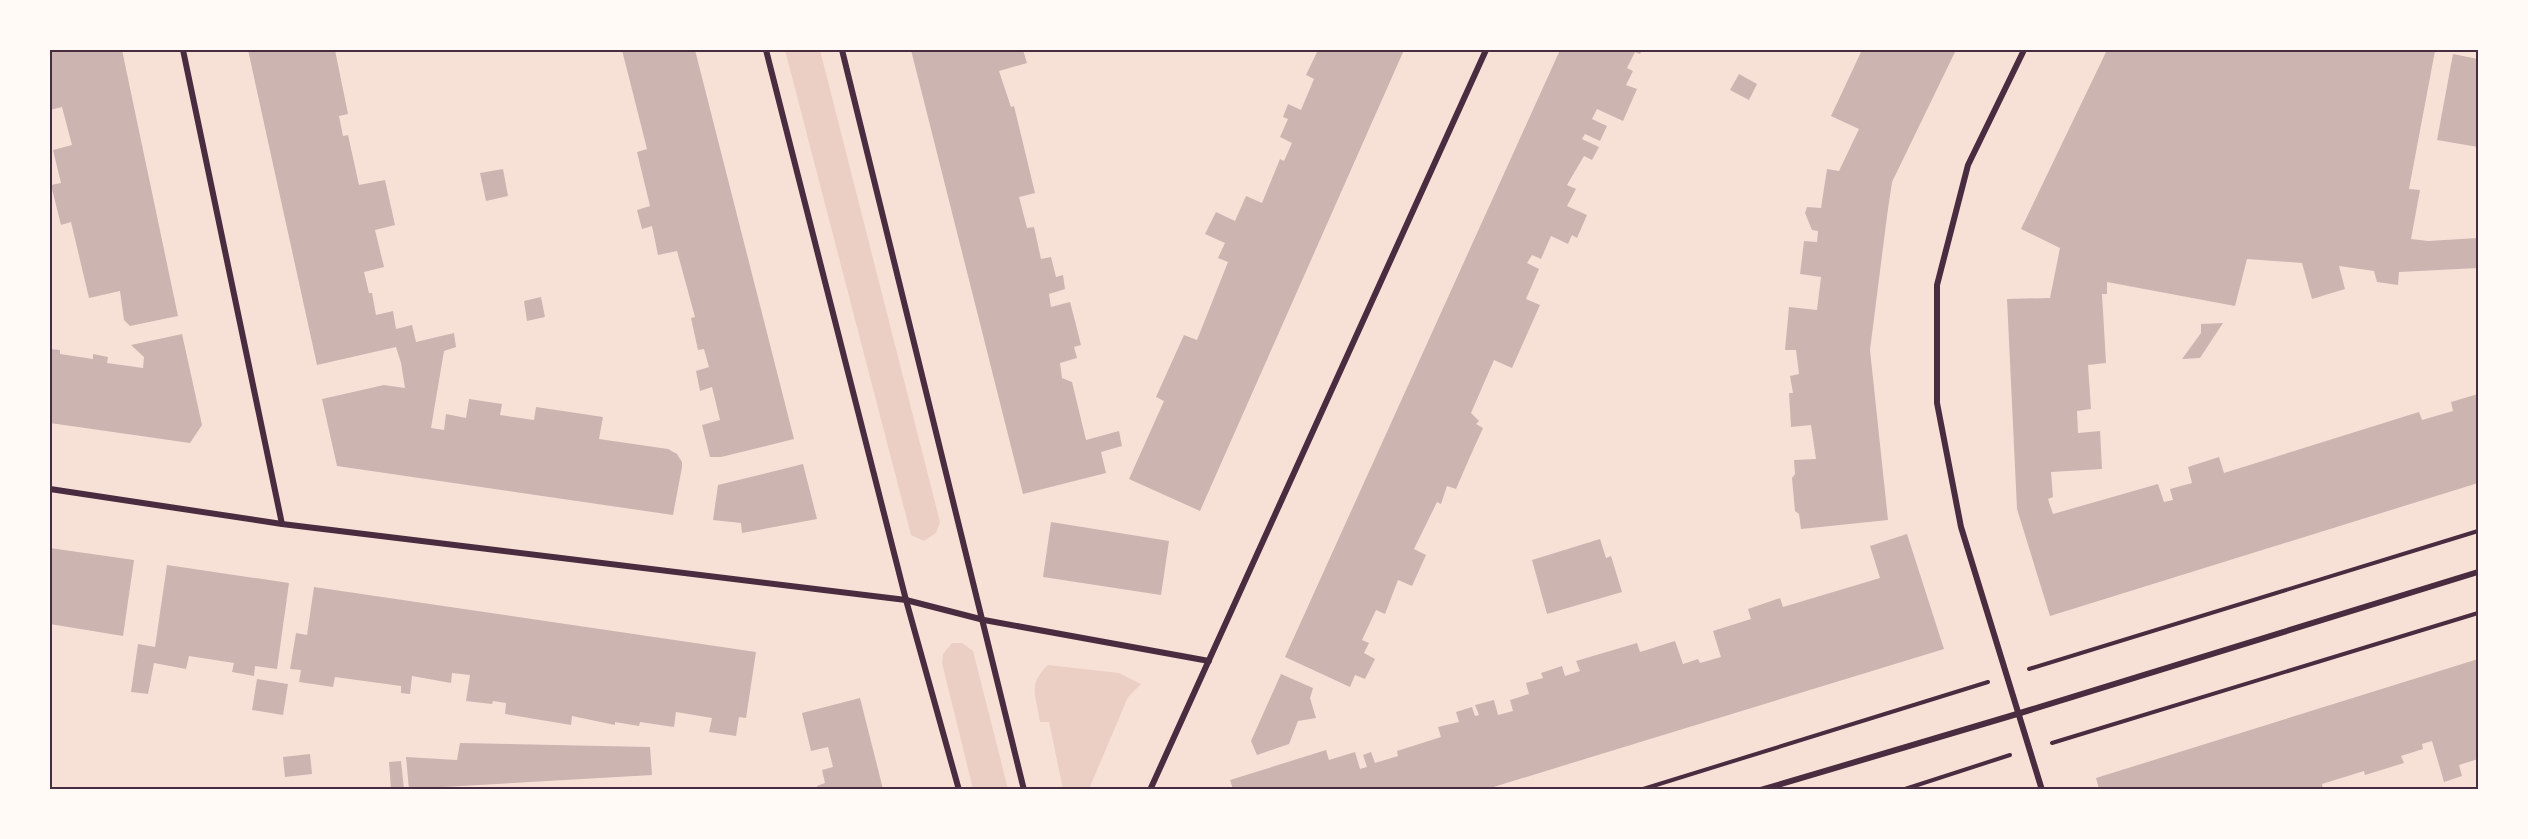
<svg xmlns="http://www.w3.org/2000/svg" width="2528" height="839" font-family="'DM Sans',sans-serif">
<rect width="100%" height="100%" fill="#f7e1d7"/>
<g fill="#ebcfc5">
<polygon points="785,50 820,50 940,522 936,533 924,541 911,535"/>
<polygon points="952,643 962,643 973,651 1008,789 973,789 942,663 943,654"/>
<path d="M1048,665L1119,673L1141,684L1128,697L1089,789H1063L1049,722H1040C1036,695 1027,685 1048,665Z"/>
</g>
<g fill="#ccb4b1">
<polygon points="50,50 122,50 178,316 130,326 124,320 120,291 89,298 71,222 61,225 51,185 61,183 53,150 72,145 62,107 50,110"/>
<polygon points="248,50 335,50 348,114 339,116 343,136 348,135 359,185 385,180 395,225 375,230 384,267 364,272 369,293 372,293 376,315 393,311 396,329 412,325 416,342 454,333 456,347 444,351 431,428 444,430 446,414 466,418 469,399 502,404 500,415 534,420 536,407 603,417 599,439 668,449 677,454 682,462 682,467 673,515 337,466 322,399 384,385 405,388 401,363 396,347 317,365"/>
<polygon points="622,50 695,50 794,439 721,457 710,457 702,425 720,420 712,387 700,391 696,371 709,367 704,349 698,350 691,318 695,317 677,251 658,255 652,226 642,229 637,210 650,206 637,152 647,149"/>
<polygon points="911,50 1023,50 1027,63 999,71 1011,107 1014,106 1035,193 1019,197 1027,228 1034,227 1041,259 1051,257 1056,277 1063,275 1065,289 1049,294 1051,307 1070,302 1075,321 1081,345 1074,347 1077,358 1060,363 1062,378 1072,382 1086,440 1119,431 1122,446 1101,452 1106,473 1023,494"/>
<polygon points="1318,50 1404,50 1200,511 1129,479 1164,401 1156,397 1184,335 1197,340 1228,262 1218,258 1225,243 1205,234 1216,212 1235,221 1246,196 1262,203 1280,159 1284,161 1292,143 1280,137 1288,119 1283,117 1288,104 1301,110 1314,79 1306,75"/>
<polygon points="1560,50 1642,50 1640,54 1635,52 1627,68 1633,71 1626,85 1637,89 1623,121 1597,109 1592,119 1607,126 1600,141 1585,134 1582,139 1599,147 1592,160 1584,156 1567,185 1576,189 1567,206 1587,215 1577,238 1572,235 1568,244 1551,236 1541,259 1532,255 1527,263 1539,269 1526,299 1540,305 1512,368 1494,360 1471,413 1479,421 1476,424 1483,428 1469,459 1456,489 1447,486 1441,504 1437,502 1414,549 1426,555 1412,586 1398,580 1385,614 1376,610 1362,640 1369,643 1364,653 1375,659 1365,679 1355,675 1350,687 1285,657"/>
<polygon points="1860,50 1956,50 1892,182 1887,216 1870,350 1888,520 1801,529 1799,514 1795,511 1792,478 1795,474 1794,460 1816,459 1811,425 1791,427 1789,393 1793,393 1790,376 1799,374 1796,350 1785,350 1789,307 1817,310 1821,277 1800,274 1804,241 1817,242 1818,231 1812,230 1805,213 1807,207 1821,208 1827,169 1839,171 1859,129 1831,116 1861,52"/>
<polygon points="2107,50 2435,51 2409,189 2420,190 2411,239 2428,241 2478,238 2478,268 2399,272 2398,285 2377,282 2374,271 2339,266 2345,289 2312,299 2302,263 2247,259 2235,306 2107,282 2107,294 2102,294 2106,363 2088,365 2091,409 2077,411 2078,433 2100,431 2102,469 2051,472 2053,497 2048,499 2053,514 2158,484 2164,502 2173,500 2170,489 2192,483 2188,467 2219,457 2224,473 2419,412 2422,420 2453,411 2451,402 2478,394 2478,483 2050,616 2017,509 2007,299 2050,298 2060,248 2021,229"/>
<polygon points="2453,54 2478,59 2478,147 2437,140"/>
<polygon points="1739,74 1757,84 1749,100 1730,90"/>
<polygon points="503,169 508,196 486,201 480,173"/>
<polygon points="541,297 545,317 527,321 524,301"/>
<polygon points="2223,323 2200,358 2182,359 2201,333 2201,324"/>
<polygon points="182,334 202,425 190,443 50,423 50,349 60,350 60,354 93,359 93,354 108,357 107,363 143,368 144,357 131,345"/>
<polygon points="803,464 817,519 742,533 741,523 713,520 718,485"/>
<polygon points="1051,522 1169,541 1161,595 1043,577"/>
<polygon points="1907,534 1944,649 1487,789 1233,789 1230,780 1326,750 1329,760 1355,752 1360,769 1367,767 1363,755 1371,752 1375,763 1398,756 1397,751 1441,737 1438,727 1459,722 1456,712 1472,707 1475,716 1479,715 1475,705 1494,700 1498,715 1513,711 1510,700 1529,694 1526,683 1543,678 1541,673 1562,666 1565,676 1580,671 1576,661 1637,643 1640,652 1675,641 1683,664 1698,659 1700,663 1721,657 1713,631 1751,619 1748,609 1780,598 1783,607 1880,578 1870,546"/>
<polygon points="1600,539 1606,558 1611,556 1622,592 1547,614 1532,560"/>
<polygon points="50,548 134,560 123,636 50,624"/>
<polygon points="167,565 289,583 277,669 255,666 254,676 232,672 234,663 189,656 186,669 154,663 148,694 131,692 138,644 155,647"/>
<polygon points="314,587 756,652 746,718 739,717 736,736 709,732 712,718 676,712 674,727 640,722 639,726 615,722 615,725 572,716 571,725 505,714 506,703 493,701 492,704 466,701 470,675 452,673 451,683 412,676 410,694 401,693 401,686 335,677 333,687 299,682 301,670 290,669 296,633 307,635"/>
<polygon points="2478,659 2478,759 2459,765 2462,776 2444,782 2432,741 2422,744 2423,749 2401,756 2404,763 2365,775 2364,771 2322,784 2323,789 2099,789 2096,778"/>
<polygon points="1281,674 1313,688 1310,698 1316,718 1298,721 1289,744 1257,755 1251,741"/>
<polygon points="257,679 288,684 283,715 252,710"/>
<polygon points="860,698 883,789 817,789 817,786 825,783 822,770 833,767 828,747 811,751 802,713"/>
<polygon points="460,743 650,747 652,775 409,789 406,757 457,760"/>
<polygon points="310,754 312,774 285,777 283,757"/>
<polygon points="401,761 404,789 391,789 389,762"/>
</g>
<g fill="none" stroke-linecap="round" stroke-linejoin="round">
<g stroke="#4a2c40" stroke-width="4">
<polyline points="2029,669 2478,531"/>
<polyline points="2052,743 2478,613"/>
<polyline points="1640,790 1988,682"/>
<polyline points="1902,790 2010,755"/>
</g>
<g stroke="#4a2c40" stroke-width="6">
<polyline points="183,50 282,524"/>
<polyline points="766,50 906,600 959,790"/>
<polyline points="842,50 1024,790"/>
<polyline points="2024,50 1968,165 1937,285 1937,403 1961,527 2042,790"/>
<polyline points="50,489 282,524 906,600 984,620 1209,661"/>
<polyline points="1150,790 1486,50"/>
<polyline points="1761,790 2017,714 2478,572"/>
</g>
</g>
<rect width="2528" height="839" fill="none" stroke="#fffaf5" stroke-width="102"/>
<rect x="51" y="51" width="2426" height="737" fill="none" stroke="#4a2c40" stroke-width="2"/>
</svg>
